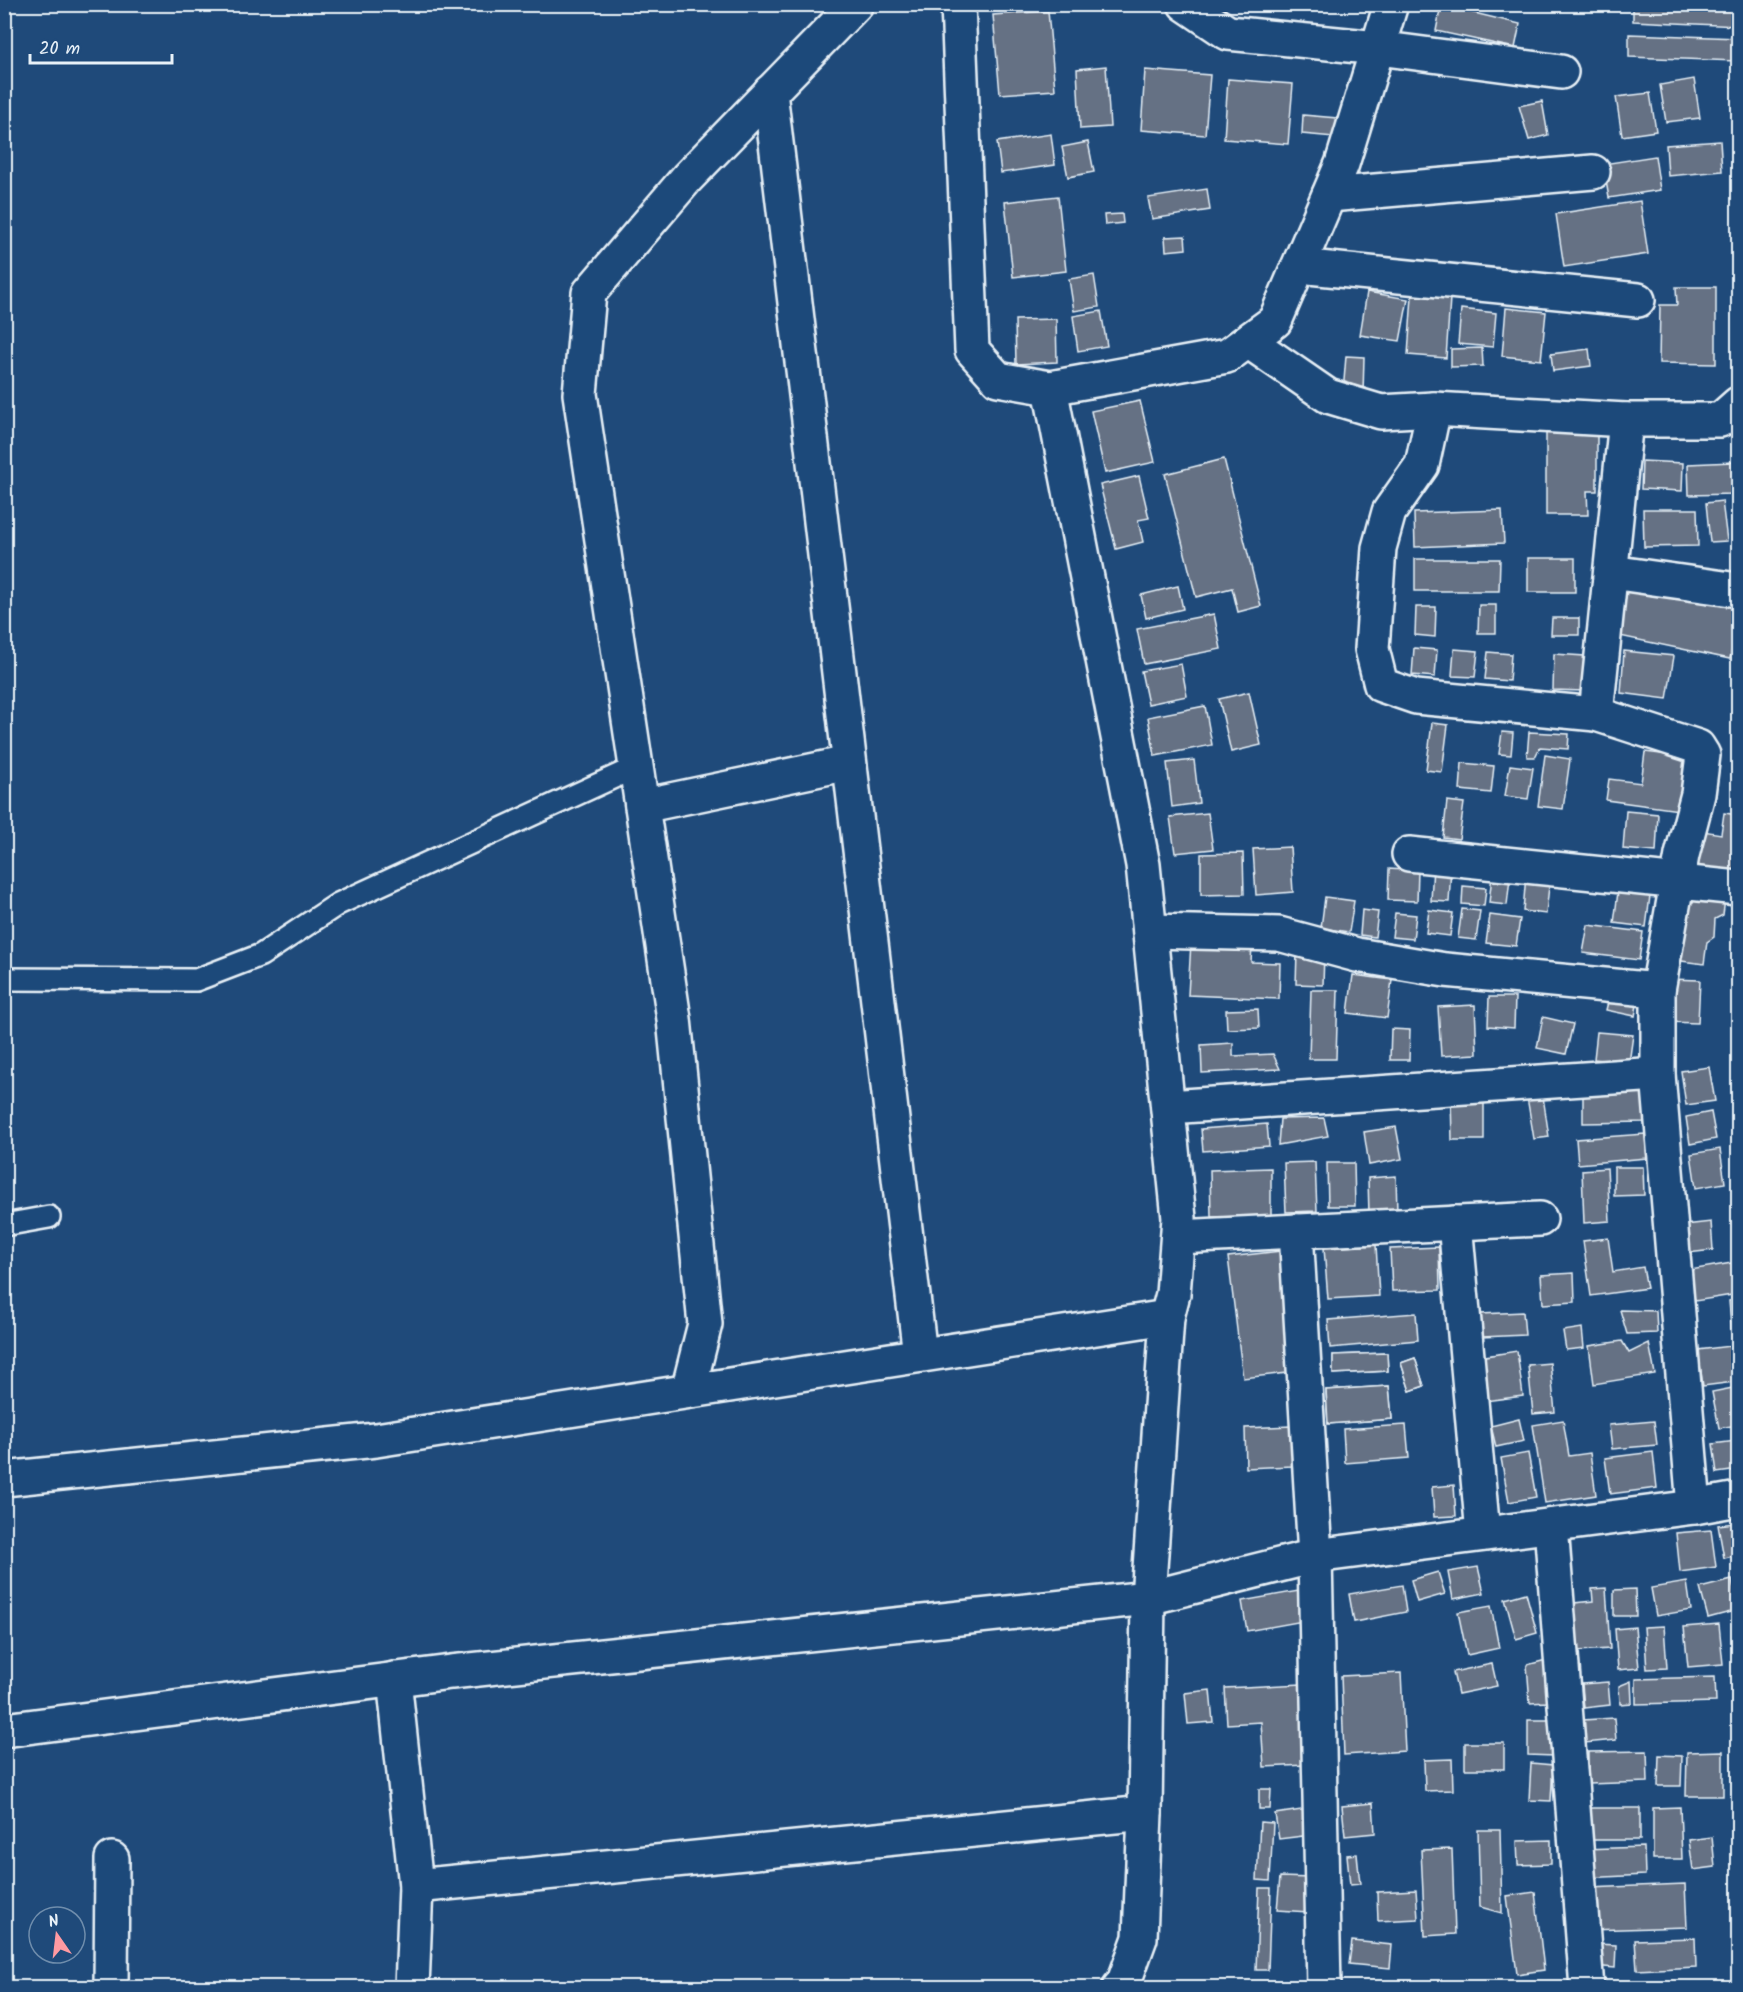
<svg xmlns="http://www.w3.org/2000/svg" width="1743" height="1992" font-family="Kalam,sans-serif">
<rect width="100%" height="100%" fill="#1f4a7a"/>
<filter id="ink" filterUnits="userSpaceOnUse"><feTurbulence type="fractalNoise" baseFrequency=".0167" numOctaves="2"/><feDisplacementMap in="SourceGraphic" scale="12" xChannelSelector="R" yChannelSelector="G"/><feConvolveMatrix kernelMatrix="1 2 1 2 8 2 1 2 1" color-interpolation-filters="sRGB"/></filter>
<g filter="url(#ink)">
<g fill="#657184" stroke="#e8f1f8" stroke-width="1.5">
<polygon points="1633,4 1738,4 1738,26 1633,21"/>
<polygon points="1441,5 1520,24 1515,48 1436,31"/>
<polygon points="1048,11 1055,90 1000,94 993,15"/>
<polygon points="1629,34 1738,38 1737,61 1629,57"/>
<polygon points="1106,66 1110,127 1080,129 1077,69"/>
<polygon points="1145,70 1210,75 1205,135 1141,130"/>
<polygon points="1228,79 1293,84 1288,144 1224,139"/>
<polygon points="1694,79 1700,118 1666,122 1660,85"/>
<polygon points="1650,93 1656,131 1622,136 1616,97"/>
<polygon points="1542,101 1548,135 1529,140 1519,106"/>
<polygon points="1303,115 1337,118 1334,137 1302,134"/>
<polygon points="1051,134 1055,165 1001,173 997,142"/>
<polygon points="1720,141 1722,171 1668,176 1666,145"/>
<polygon points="1088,142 1094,172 1068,177 1062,147"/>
<polygon points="1655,156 1660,190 1609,198 1603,164"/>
<polygon points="1207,189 1210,210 1152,219 1148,198"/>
<polygon points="1058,196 1066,271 1013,277 1005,202"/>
<polygon points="1640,201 1648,254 1564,267 1556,214"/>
<polygon points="1122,214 1123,223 1105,225 1104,215"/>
<polygon points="1185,236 1186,249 1166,251 1165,237"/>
<polygon points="1094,275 1099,307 1074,311 1069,279"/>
<polygon points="1676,287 1716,287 1716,364 1659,363 1660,305 1677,305"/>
<polygon points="1367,292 1408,299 1400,341 1360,335"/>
<polygon points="1412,296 1450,298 1446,358 1408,355"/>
<polygon points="1506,308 1546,312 1541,360 1502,356"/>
<polygon points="1461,309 1496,313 1493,347 1458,344"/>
<polygon points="1101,311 1107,346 1078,351 1073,316"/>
<polygon points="1056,319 1057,362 1016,364 1015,320"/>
<polygon points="1482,348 1483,366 1451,367 1451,349"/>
<polygon points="1589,349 1591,366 1553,371 1551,354"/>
<polygon points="1346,356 1364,357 1363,394 1343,393"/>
<polygon points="1140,401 1155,462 1105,473 1091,411"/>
<polygon points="1546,424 1597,425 1597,491 1587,491 1588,515 1546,515"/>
<polygon points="1224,459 1261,606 1238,612 1232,588 1196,597 1165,474"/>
<polygon points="1642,461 1683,463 1682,491 1641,489"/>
<polygon points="1733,462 1734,494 1689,495 1688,464"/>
<polygon points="1139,476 1149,518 1138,520 1143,542 1116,549 1100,485"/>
<polygon points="1722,501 1727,541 1710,542 1706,503"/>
<rect x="1734" y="502" width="4" height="36"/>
<polygon points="1643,509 1697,509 1698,546 1644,547"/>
<polygon points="1502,510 1504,543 1415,547 1414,513"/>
<rect x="1528" y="558" width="47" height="34"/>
<polygon points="1415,559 1500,559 1499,591 1415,591"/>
<polygon points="1627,574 1738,597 1738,618 1730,659 1615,635"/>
<polygon points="1178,586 1183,609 1146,618 1141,595"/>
<polygon points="1479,605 1496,605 1496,633 1478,633"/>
<polygon points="1416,607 1436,607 1435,637 1415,635"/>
<polygon points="1214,614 1221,649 1144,664 1137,629"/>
<polygon points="1552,618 1579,618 1579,635 1551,635"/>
<polygon points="1414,648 1437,650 1435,677 1412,675"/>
<polygon points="1454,649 1478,651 1475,677 1452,676"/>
<polygon points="1624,651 1674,656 1667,699 1621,693"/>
<polygon points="1488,652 1511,654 1509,681 1485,679"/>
<polygon points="1554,654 1585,656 1584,691 1553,690"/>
<polygon points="1181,664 1187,696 1148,704 1141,671"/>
<polygon points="1249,692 1261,745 1231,752 1219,699"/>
<polygon points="1205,706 1212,745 1155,756 1148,717"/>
<polygon points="1432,723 1448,725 1442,772 1426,770"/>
<polygon points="1502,732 1513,733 1511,755 1499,754"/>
<polygon points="1529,732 1569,734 1568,749 1540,747 1535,757 1527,757"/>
<polygon points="1645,752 1693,758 1686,811 1606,800 1609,779 1641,783"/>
<polygon points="1545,755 1570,759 1563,809 1538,806"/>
<polygon points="1194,760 1199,803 1172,807 1167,763"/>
<polygon points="1462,763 1494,766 1491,793 1460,790"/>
<polygon points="1510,765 1533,768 1528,799 1505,796"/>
<polygon points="1447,801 1464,803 1459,839 1443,837"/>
<polygon points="1626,811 1658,814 1656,852 1623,849"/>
<polygon points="1208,813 1213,849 1175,853 1170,817"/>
<polygon points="1724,813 1738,815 1738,879 1690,872 1697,830 1721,834"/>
<polygon points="1290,847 1293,892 1256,895 1253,849"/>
<polygon points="1243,853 1244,894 1201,895 1201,854"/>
<polygon points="1433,866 1451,867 1449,902 1431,901"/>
<polygon points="1493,866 1511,869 1507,905 1489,903"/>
<polygon points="1389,869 1418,871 1417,901 1388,900"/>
<polygon points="1526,875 1550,877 1546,914 1523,911"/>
<polygon points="1463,886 1486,888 1484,906 1462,904"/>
<polygon points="1618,892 1650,896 1646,927 1614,923"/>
<polygon points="1682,894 1725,899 1723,915 1715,919 1714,937 1707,942 1704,964 1674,960"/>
<polygon points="1325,897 1354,901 1349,932 1321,928"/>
<polygon points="1462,909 1480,911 1476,940 1458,938"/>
<polygon points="1362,910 1378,912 1375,937 1360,935"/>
<polygon points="1429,910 1453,913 1450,936 1426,933"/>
<polygon points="1395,913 1416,915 1413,939 1392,937"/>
<polygon points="1490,915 1520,919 1516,946 1486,943"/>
<polygon points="1588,925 1643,932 1639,960 1583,953"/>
<polygon points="1191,942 1252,945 1251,962 1280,963 1279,999 1188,995"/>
<polygon points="1297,952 1324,953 1323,985 1296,984"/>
<polygon points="1353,975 1392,980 1387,1018 1348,1013"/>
<polygon points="1668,979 1700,980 1698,1023 1667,1022"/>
<polygon points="1612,986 1640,988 1635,1016 1606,1010"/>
<polygon points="1311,990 1338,990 1336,1059 1309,1059"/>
<polygon points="1489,997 1515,997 1514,1028 1488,1026"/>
<polygon points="1475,1005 1477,1054 1441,1056 1438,1007"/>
<polygon points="1258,1009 1259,1028 1227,1029 1226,1010"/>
<polygon points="1543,1017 1573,1024 1566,1054 1537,1048"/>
<polygon points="1391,1029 1410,1030 1409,1060 1390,1060"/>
<polygon points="1597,1032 1633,1035 1629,1063 1594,1059"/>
<polygon points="1233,1043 1233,1056 1273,1054 1280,1069 1202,1073 1201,1045"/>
<polygon points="1709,1067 1715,1101 1686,1105 1681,1071"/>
<polygon points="1541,1083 1549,1137 1534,1139 1525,1085"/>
<polygon points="1645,1093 1646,1122 1583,1123 1583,1094"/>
<polygon points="1484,1095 1484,1140 1452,1140 1451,1096"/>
<polygon points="1711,1112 1716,1139 1690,1144 1686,1117"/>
<polygon points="1324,1118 1328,1136 1278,1145 1280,1119"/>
<polygon points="1267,1124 1269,1146 1203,1151 1201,1129"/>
<polygon points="1396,1127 1402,1159 1369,1165 1364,1132"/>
<polygon points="1645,1134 1647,1158 1578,1164 1576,1139"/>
<polygon points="1720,1149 1725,1183 1696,1188 1691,1154"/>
<polygon points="1315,1162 1317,1211 1286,1212 1284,1163"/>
<polygon points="1327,1163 1354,1163 1355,1206 1328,1206"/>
<polygon points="1614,1167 1643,1167 1644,1195 1614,1196"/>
<polygon points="1271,1168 1271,1216 1211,1217 1210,1170"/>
<polygon points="1607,1168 1610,1221 1584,1223 1582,1170"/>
<polygon points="1396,1176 1397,1213 1369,1214 1368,1178"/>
<polygon points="1711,1222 1713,1250 1688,1253 1685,1225"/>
<polygon points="1608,1238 1613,1272 1643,1267 1647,1288 1591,1296 1583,1241"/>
<polygon points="1376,1245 1379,1296 1328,1299 1324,1248"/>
<polygon points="1439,1247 1440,1290 1392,1291 1390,1249"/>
<polygon points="1281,1251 1296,1372 1243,1378 1228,1257"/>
<polygon points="1738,1262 1738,1294 1695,1301 1690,1270"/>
<polygon points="1574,1273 1575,1302 1543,1304 1541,1275"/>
<polygon points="1738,1300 1738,1336 1732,1336 1729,1301"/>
<polygon points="1620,1310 1656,1311 1657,1333 1627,1334"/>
<polygon points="1523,1312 1525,1335 1482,1337 1481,1314"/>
<polygon points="1416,1313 1418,1340 1330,1348 1328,1320"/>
<polygon points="1582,1328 1584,1348 1566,1350 1563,1331"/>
<polygon points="1622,1341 1629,1353 1649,1343 1655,1374 1594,1384 1589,1346"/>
<polygon points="1730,1346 1734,1382 1703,1386 1698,1350"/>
<polygon points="1517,1351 1523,1396 1485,1401 1479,1357"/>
<polygon points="1387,1353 1388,1371 1333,1374 1333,1355"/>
<polygon points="1387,1353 1388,1371 1333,1374 1333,1355"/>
<polygon points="1415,1358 1424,1386 1410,1391 1401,1363"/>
<polygon points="1415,1358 1424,1386 1410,1391 1401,1363"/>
<polygon points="1550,1363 1555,1412 1533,1414 1528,1365"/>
<polygon points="1389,1386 1392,1419 1328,1424 1326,1390"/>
<polygon points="1389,1386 1392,1419 1328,1424 1326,1390"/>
<polygon points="1738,1387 1738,1425 1719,1428 1712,1392"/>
<polygon points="1519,1419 1524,1441 1496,1447 1491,1426"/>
<polygon points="1563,1420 1569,1456 1590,1453 1596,1495 1545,1503 1533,1425"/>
<polygon points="1654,1421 1657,1445 1612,1449 1609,1425"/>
<polygon points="1406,1425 1409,1458 1345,1463 1343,1429"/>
<polygon points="1291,1426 1293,1466 1246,1468 1245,1428"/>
<polygon points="1736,1441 1738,1470 1717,1473 1713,1444"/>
<polygon points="1653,1452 1657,1488 1610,1494 1605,1458"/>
<polygon points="1528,1453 1536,1497 1509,1502 1501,1458"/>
<polygon points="1454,1485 1456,1516 1434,1517 1432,1487"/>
<polygon points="1735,1523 1738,1540 1738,1555 1724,1558 1718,1525"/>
<polygon points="1711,1530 1716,1567 1680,1572 1676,1533"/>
<polygon points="1478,1567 1484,1593 1453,1599 1448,1572"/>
<polygon points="1438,1572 1445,1594 1417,1602 1411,1580"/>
<polygon points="1732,1580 1738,1610 1708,1618 1700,1588"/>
<polygon points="1687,1582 1691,1610 1656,1616 1651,1588"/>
<polygon points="1402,1585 1406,1612 1354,1622 1349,1594"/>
<polygon points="1606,1588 1610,1649 1577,1651 1574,1603 1593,1601 1592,1589"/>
<polygon points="1635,1589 1636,1616 1614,1616 1614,1590"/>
<polygon points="1304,1590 1309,1620 1247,1631 1242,1601"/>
<polygon points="1526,1593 1537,1633 1516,1639 1505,1599"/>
<polygon points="1491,1606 1499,1648 1467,1655 1458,1612"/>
<polygon points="1719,1624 1723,1664 1688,1667 1684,1627"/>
<polygon points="1664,1626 1667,1668 1647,1669 1644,1627"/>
<polygon points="1635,1627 1639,1668 1618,1670 1615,1629"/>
<polygon points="1546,1660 1548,1702 1530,1703 1527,1665"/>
<polygon points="1492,1664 1497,1686 1458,1694 1453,1672"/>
<polygon points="1401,1673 1405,1751 1344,1755 1341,1676"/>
<polygon points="1715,1677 1716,1702 1636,1704 1636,1679"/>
<polygon points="1631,1681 1632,1703 1620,1704 1619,1686"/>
<polygon points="1608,1682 1610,1705 1584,1708 1582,1684"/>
<polygon points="1302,1684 1306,1765 1264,1767 1261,1722 1227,1724 1225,1688"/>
<polygon points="1210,1690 1213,1722 1188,1724 1185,1693"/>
<polygon points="1614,1718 1616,1740 1584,1743 1583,1720"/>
<polygon points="1528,1720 1554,1720 1554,1756 1528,1755"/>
<rect x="1465" y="1743" width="39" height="26"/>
<polygon points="1647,1751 1648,1782 1588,1784 1588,1752"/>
<polygon points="1723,1751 1723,1796 1686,1796 1687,1752"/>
<polygon points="1659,1755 1682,1756 1681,1786 1658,1786"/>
<polygon points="1452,1759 1453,1790 1425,1791 1424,1760"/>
<polygon points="1531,1763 1553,1765 1551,1801 1529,1800"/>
<polygon points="1259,1789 1271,1789 1270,1809 1259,1809"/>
<polygon points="1373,1803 1375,1833 1345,1836 1342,1806"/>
<polygon points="1680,1807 1682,1859 1653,1859 1653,1808"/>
<polygon points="1589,1808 1640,1808 1640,1840 1588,1840"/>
<polygon points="1308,1809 1311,1835 1279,1839 1275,1814"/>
<polygon points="1260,1822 1273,1823 1270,1881 1257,1880"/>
<polygon points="1478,1830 1500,1830 1502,1913 1480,1907"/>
<polygon points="1712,1837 1715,1867 1693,1870 1689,1840"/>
<polygon points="1551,1840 1551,1864 1518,1865 1517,1841"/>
<polygon points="1644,1847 1645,1875 1584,1878 1583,1849"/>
<polygon points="1452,1849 1455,1934 1425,1936 1421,1850"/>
<polygon points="1357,1854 1360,1884 1350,1885 1347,1855"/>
<polygon points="1280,1877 1311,1878 1309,1912 1277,1910"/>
<polygon points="1685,1884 1687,1927 1589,1930 1588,1888"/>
<polygon points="1259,1888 1271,1888 1268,1970 1256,1970"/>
<polygon points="1416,1890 1418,1919 1378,1921 1377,1892"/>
<polygon points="1535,1892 1544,1970 1517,1974 1507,1896"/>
<polygon points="1695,1938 1696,1967 1637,1970 1635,1940"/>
<polygon points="1352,1941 1392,1945 1390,1968 1349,1964"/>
<polygon points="1595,1944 1616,1945 1615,1968 1593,1966"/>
</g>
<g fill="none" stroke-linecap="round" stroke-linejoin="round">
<g stroke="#e8f1f8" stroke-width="26">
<g id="service">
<polyline points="4,979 196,980 261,955 338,904 636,767"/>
<polyline points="4,1225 49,1217"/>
</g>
</g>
<g stroke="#e8f1f8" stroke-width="38">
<g id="minor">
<polyline points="958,4 972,350 998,379 1050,388 1227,356 1275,321 1342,164 1391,4"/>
<polyline points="1185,4 1228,33 1378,48 1561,72"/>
<polyline points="770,92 920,1355"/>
<polyline points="1329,195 1593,172"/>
<polyline points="1299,266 1638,300"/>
<polyline points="1248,341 1328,396 1381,412 1434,409 1626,420 1720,420 1738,404"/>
<polyline points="1050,388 1143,865 1179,1218 1173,1294 1167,1317 1148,1598 1145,1813 1140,1938 1124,1982 1119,1988"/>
<polyline points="1434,409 1422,465 1389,512 1379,548 1372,649 1381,685 1416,697 1596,714 1698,747 1703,755 1698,794 1682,855 1658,990 1658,1074 1694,1507"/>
<polyline points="1611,572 1738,590"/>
<polyline points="1596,714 1626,420"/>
<polyline points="642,806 849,763"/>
<polyline points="1409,854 1738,888"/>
<polyline points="1150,931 1279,934 1357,955 1445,970 1658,990"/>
<polyline points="1168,1107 1658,1074"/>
<polyline points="1455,1223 1483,1534"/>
<polyline points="1296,1231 1315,1556 1324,1988"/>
<polyline points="1178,1237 1540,1219"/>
<polyline points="688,1391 705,1324 674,1019 580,394 589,293 687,178 856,4"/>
<polyline points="4,1479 376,1440 1167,1317"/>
<polyline points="1551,1526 1587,1988"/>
<polyline points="394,1679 416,1886 412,1988"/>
<polyline points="4,1730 451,1672 1148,1598 1315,1556 1694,1507 1738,1499"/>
<polyline points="416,1886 1145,1813"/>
<polyline points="111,1988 112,1859"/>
</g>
</g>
<use href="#service" stroke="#1f4a7a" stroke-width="21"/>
<use href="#minor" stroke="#1f4a7a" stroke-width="33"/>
</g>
</g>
<rect width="1743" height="1992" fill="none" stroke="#1f4a7a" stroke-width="24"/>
<rect x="12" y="12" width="1719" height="1968" fill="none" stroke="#e8f1f8" stroke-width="2" filter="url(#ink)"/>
<g transform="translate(57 1935) rotate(346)"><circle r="28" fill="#1f4a7a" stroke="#6f8dac" stroke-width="1.5"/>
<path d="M0-4.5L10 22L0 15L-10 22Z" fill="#ff9aa2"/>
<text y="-9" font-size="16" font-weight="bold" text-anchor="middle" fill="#e8f1f8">N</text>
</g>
<path d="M30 54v9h142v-9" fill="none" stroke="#e8f1f8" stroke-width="3"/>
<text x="39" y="54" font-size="18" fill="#e8f1f8" stroke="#1f4a7a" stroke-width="4.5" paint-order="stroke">20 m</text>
</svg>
